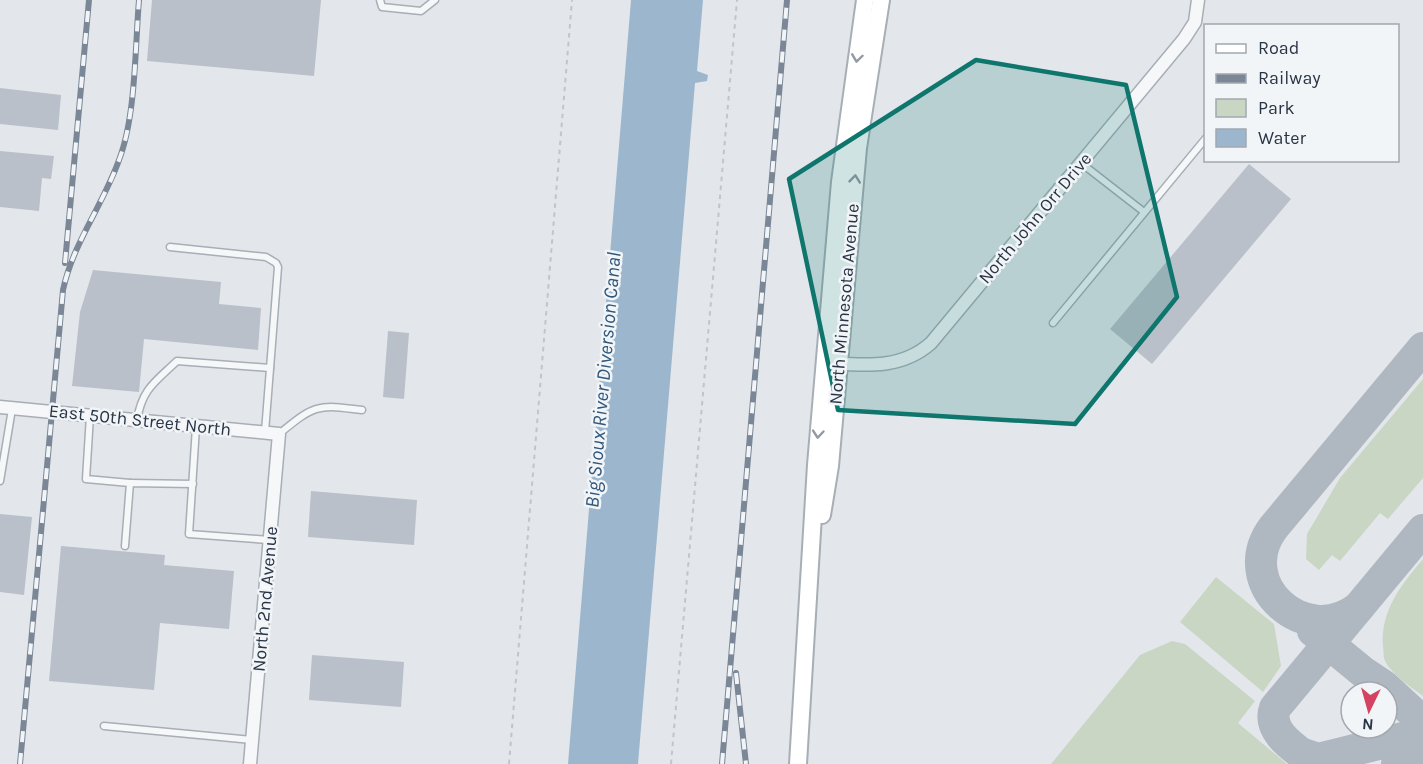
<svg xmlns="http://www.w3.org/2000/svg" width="1423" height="764" font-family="Karla,sans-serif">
<rect width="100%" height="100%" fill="#e3e7eb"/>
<g fill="#c9d6c3">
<polygon points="1423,379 1423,478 1388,519 1380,513 1340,561 1332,555 1319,570 1306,559 1307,534 1340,478"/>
<path d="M1423,559V696C1411,687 1392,675 1385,661C1383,657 1384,651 1383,647C1380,611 1401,585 1423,559Z"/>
<polygon points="1216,577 1274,624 1281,666 1263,692 1180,622"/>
<polygon points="1172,641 1185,644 1255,701 1238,723 1287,764 1051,764 1140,655"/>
</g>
<polygon fill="#9cb7cd" points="631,0 703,0 697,71 708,75 707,81 695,83 638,764 568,764"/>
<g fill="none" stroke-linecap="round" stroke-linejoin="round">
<g stroke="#afb7c0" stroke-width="32">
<path d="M1358,608C1305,649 1232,584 1273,528L1423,348"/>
<polyline points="1313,631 1363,672 1384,686 1423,722"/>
<polyline points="1303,754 1318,759 1423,733"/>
<path d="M1315,764C1298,750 1266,733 1275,708L1423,530"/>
<polyline points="1397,764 1423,757"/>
</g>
</g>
<g fill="#b9c0ca">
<polygon points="152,0 321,0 314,76 147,61"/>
<polygon points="0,88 61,95 58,130 0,124"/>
<polygon points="0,151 54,156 51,179 42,178 39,211 0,207"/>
<polygon points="1249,164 1291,199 1152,364 1110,329"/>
<polygon points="93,270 221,282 219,304 261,308 258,350 144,339 139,392 72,386 80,312"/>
<polygon points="388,331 409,333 404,399 383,397"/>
<polygon points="311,491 417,500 414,545 308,537"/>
<polygon points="0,514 32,517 24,595 0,592"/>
<polygon points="61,546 165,555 164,565 234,571 229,629 160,623 154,690 49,681"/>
<polygon points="312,655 404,662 401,707 309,700"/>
</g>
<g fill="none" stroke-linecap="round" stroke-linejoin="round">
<g stroke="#a7aeb6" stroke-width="9">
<g id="service">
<polyline points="380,0 382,7 421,11 435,0"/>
<polyline points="1081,163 1144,212"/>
<polyline points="170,247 266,257 276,263 278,267 265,432"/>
<polyline points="1053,323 1206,138"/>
<polyline points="90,416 86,479 130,483"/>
<path d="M137,420C142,389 155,382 177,361L270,368"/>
<polyline points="196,427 189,534 269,540"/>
<path d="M279,434C314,405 317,404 362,410"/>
<polyline points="0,481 12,409"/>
<polyline points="125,546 130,483 193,484"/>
<polyline points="104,726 252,740"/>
</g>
</g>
<g stroke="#a7aeb6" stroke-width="15">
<g id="minor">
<path d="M833,363C869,366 903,368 931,343L1184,39L1195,22L1198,0"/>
<polyline points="0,407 279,434 250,764"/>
</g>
</g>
<g stroke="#a7aeb6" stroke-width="20">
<g id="secondary">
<polyline points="822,515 830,466 858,148 881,0"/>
<polyline points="798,764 816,465 840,182 865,0"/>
</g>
</g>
<g stroke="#c1c5ca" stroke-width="2" stroke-dasharray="4.5 4.5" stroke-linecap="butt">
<polyline points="509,764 572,0"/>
<polyline points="671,764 737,0"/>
</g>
<use href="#service" stroke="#f6f7f9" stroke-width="6"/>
<use href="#minor" stroke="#f6f7f9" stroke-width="12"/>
<use href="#secondary" stroke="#fff" stroke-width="16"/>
<g stroke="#7b8796" stroke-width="6">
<g id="rail">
<polyline points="65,263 89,0"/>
<polyline points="736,673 746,764"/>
<path d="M20,764L63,290C73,243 103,205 119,160C136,116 135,47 139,0"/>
<polyline points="722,764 787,0"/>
</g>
</g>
<use href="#rail" stroke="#f2f5f8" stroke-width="4" stroke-dasharray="11" stroke-linecap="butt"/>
</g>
<defs><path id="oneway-chevron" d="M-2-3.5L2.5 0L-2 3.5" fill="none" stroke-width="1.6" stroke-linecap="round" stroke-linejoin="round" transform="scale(1.5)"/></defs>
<g stroke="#949aa2">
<use href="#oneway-chevron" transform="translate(857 58) rotate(98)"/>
<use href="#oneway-chevron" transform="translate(855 179) rotate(-84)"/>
<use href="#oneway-chevron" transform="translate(818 434) rotate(95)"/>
</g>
<path fill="#0f766e" fill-opacity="0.2" stroke="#0f766e" stroke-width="4.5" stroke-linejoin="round" d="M976,60L1126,85L1177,297L1075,424L838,410L789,179Z"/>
<g text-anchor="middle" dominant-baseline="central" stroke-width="5" stroke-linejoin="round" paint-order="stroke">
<g font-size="18" fill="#293545" stroke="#f2f5f8">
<text transform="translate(1035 218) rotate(-50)">North John Orr Drive</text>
<text transform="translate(844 304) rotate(-85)">North Minnesota Avenue</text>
<text transform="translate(140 420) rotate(6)">East 50th Street North</text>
<text transform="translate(265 599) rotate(-85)">North 2nd Avenue</text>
</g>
<g font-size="20" font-style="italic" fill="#31577b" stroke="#f2f5f8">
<text transform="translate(603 380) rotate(-85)">Big Sioux River Diversion Canal</text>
</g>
</g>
<rect x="1204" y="24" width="195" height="138" fill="#f2f5f8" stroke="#a2a8b0" stroke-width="1.5"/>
<rect x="1216" y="44" width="30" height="9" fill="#ffffff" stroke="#a2a8b0" stroke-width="1.5"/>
<text x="1258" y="54" font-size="18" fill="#293545">Road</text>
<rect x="1216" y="74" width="30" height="9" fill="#7b8796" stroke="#a2a8b0" stroke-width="1.5"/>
<text x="1258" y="84" font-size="18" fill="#293545">Railway</text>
<rect x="1216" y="99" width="30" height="18" fill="#c9d6c3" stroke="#a2a8b0" stroke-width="1.5"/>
<text x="1258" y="114" font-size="18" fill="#293545">Park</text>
<rect x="1216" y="129" width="30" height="18" fill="#9cb7cd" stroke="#a2a8b0" stroke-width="1.5"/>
<text x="1258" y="144" font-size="18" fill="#293545">Water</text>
<g transform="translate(1369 710) rotate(185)"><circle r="28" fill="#f2f5f8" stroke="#a2a8b0" stroke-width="1.5"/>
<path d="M0-4.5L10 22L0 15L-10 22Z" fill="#d54362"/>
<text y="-9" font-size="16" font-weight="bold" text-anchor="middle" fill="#293545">N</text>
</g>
</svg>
